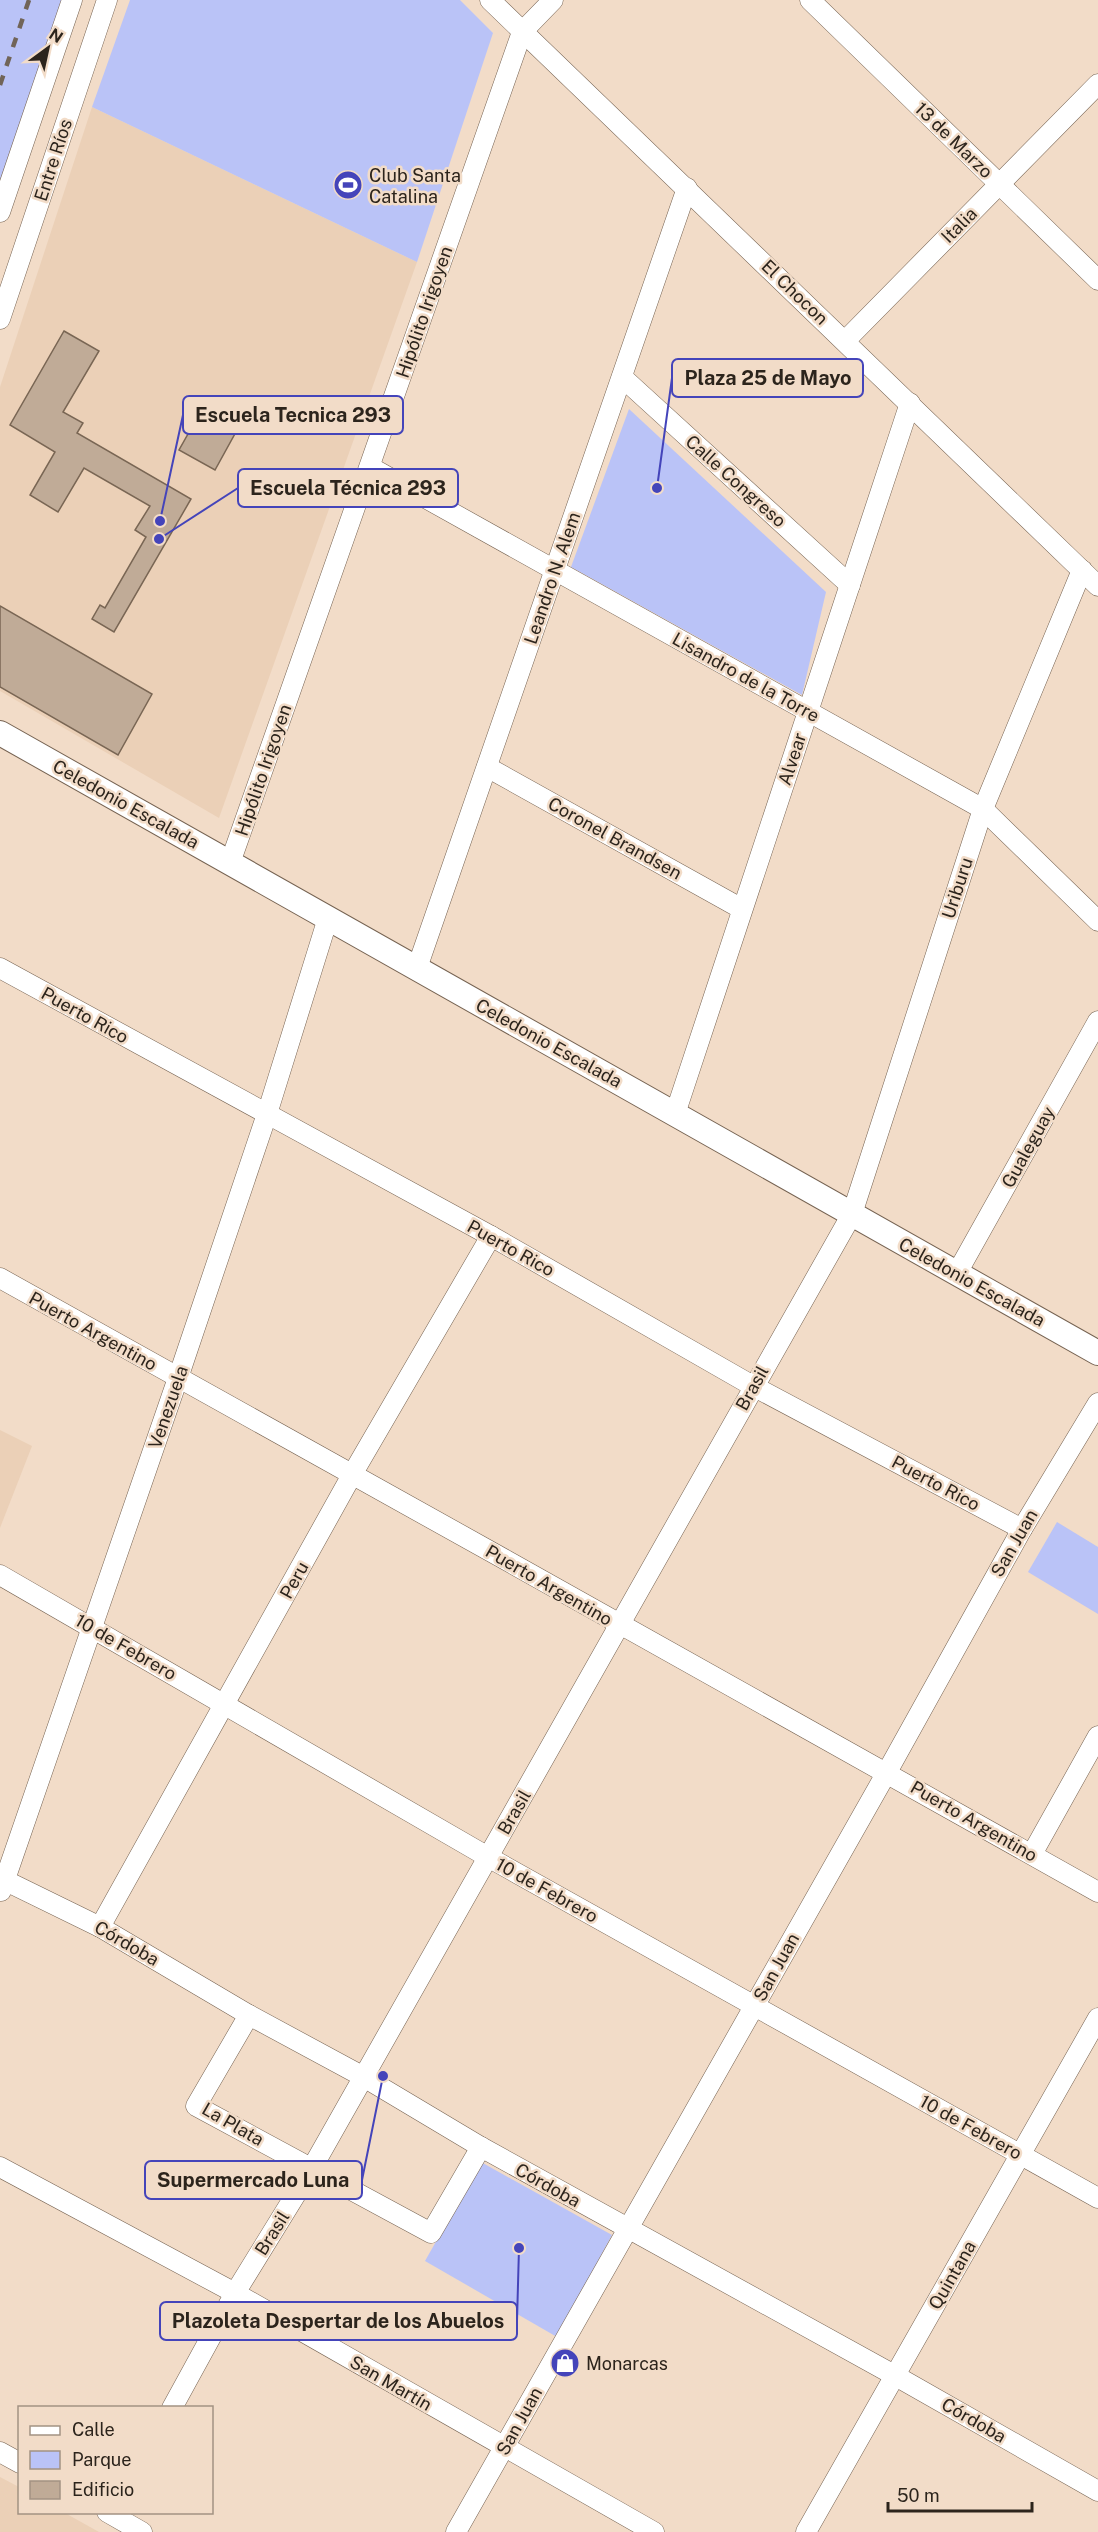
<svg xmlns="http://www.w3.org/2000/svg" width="1098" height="2532" font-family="'Public Sans',sans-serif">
<rect width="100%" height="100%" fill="#f2dcc8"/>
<g fill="#ebd0b7">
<polygon points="92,107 417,262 219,818 0,691 0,387"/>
<polygon points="0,1430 32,1446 0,1528"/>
<polygon points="0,2477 19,2487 20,2512 65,2513 99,2532 0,2532"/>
</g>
<g fill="#bac3f7">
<polygon points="0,0 72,0 0,212"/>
<polygon points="130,0 460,0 493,33 417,262 92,107"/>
<polygon points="629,409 826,592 802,695 571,567"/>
<polygon points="1057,1522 1098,1547 1098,1614 1028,1572"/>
<polygon points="481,2162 612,2235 557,2337 425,2261"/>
</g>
<g fill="#c0ab97" stroke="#796654" stroke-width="1.5">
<polygon points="64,331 99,351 63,412 83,423 77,433 191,499 114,632 92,619 100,605 105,608 146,537 135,530 150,506 84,468 58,512 30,495 55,452 10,425"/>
<polygon points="201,411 237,430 215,470 179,450"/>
<polygon points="0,606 152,694 118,755 0,687"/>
</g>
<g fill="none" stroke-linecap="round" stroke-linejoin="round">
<g stroke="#756251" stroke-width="21">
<g id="minor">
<polyline points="490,0 1098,586"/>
<polyline points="810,0 1098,280"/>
<polyline points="0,212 72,0"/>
<polyline points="0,319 107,0"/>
<polyline points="845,341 1098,84"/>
<polyline points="622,377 850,585"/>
<polyline points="370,467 983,809 1098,921"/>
<polyline points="487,767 742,909"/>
<polyline points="230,863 522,32 553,0"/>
<polyline points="0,968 491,1236 753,1386 1022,1529"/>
<polyline points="417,968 687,188"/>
<polyline points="675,1114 910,403"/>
<polyline points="957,1273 1098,1021"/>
<path d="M0,1278C366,1483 733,1685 1098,1892"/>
<polyline points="0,1575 488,1857 1098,2198"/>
<polyline points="1032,1854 1098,1736"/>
<polyline points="0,1878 100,1927 249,2015 362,2076 481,2147 894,2375 1098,2491"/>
<polyline points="1,1891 178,1378 267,1114 328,918"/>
<polyline points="100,1927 353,1473 491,1236"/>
<polyline points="249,2015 196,2106 431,2233 481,2147"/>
<polyline points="0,2167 235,2293 654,2532"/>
<polyline points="172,2408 235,2293 312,2168 852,1214 983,809 1082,570"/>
<polyline points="0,2452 20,2463"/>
<polyline points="107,2512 142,2532"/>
<polyline points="456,2532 887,1772 1022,1529 1098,1403"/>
<polyline points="806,2532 1098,2018"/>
</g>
</g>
<g stroke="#756251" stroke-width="26">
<polyline id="major" points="0,733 1098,1353"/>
</g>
<use href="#minor" stroke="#fff" stroke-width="20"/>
<use href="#major" stroke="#fff" stroke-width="24"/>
<polyline stroke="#716458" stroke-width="4.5" stroke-dasharray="10 10" stroke-linecap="butt" points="0,85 29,0"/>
</g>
<defs>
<g id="stadium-disc" transform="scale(1.5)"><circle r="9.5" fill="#4444ba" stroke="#f2dcc8"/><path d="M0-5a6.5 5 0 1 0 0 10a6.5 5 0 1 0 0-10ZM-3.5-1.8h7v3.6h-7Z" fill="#fff"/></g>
<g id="shop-disc" transform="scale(1.5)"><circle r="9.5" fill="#4444ba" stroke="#f2dcc8"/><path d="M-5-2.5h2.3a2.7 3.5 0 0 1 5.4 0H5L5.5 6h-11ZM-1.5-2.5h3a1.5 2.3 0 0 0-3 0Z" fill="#fff"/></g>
</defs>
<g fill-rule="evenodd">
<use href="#stadium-disc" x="348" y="185"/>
<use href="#shop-disc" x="565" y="2363"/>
</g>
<g text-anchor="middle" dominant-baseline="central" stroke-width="5" stroke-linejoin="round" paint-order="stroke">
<g font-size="18" fill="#2c241c" stroke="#f2dcc8">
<text transform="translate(954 140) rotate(44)">13 de Marzo</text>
<text transform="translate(53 160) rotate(-72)">Entre Ríos</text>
<text transform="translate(959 225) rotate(-45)">Italia</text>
<text transform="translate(795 292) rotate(44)">El Chocon</text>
<text transform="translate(424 312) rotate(-71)">Hipólito Irigoyen</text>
<text transform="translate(736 481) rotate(42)">Calle Congreso</text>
<text transform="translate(552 578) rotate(-71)">Leandro N. Alem</text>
<text transform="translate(746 677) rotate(29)">Lisandro de la Torre</text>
<text transform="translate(792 759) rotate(-72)">Alvear</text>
<text transform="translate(263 770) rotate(-71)">Hipólito Irigoyen</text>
<text transform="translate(126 804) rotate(29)">Celedonio Escalada</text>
<text transform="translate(615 838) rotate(29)">Coronel Brandsen</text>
<text transform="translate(957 888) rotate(-72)">Uriburu</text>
<text transform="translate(85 1015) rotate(29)">Puerto Rico</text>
<text transform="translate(549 1043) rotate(29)">Celedonio Escalada</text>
<text transform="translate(1028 1147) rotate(-61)">Gualeguay</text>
<text transform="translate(511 1248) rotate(29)">Puerto Rico</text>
<text transform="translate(972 1282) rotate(29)">Celedonio Escalada</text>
<text transform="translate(93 1331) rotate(29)">Puerto Argentino</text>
<text transform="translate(752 1388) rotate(-61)">Brasil</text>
<text transform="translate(168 1407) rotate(-71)">Venezuela</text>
<text transform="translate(936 1483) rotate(28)">Puerto Rico</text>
<text transform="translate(1014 1543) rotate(-60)">San Juan</text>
<text transform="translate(294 1580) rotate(-61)">Peru</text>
<text transform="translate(549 1585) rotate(30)">Puerto Argentino</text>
<text transform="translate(126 1647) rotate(30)">10 de Febrero</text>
<text transform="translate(514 1812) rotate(-60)">Brasil</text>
<text transform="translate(974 1821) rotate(30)">Puerto Argentino</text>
<text transform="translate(547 1890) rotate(29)">10 de Febrero</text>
<text transform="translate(127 1943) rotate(30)">Córdoba</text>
<text transform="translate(776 1967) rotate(-61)">San Juan</text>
<text transform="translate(233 2124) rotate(30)">La Plata</text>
<text transform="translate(971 2127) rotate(29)">10 de Febrero</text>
<text transform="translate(548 2185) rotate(29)">Córdoba</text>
<text transform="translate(272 2233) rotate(-58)">Brasil</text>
<text transform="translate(952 2275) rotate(-60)">Quintana</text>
<text transform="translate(391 2383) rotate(30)">San Martín</text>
<text transform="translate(974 2420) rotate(30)">Córdoba</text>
<text transform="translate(519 2421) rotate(-61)">San Juan</text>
</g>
<g font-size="18" fill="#2c241c" stroke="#f2dcc8" text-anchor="start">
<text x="369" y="175">Club Santa<tspan x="369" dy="21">Catalina</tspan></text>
<text x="586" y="2363">Monarcas</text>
</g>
</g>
<path fill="none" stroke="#4444ba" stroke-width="2" d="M657 488L672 378M160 521L183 415M159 539L238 488M383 2076L362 2180M519 2248L517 2321"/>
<g fill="#4444ba" stroke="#f2dcc8" stroke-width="2">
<circle cx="657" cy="488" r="6"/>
<circle cx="160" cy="521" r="6"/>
<circle cx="159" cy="539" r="6"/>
<circle cx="383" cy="2076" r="6"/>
<circle cx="519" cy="2248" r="6"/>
</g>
<g fill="#f2dcc8" stroke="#4444ba" stroke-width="2">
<rect x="672" y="359" width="191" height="38" rx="6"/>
<rect x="183" y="396" width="220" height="38" rx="6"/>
<rect x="238" y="469" width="220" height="38" rx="6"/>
<rect x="145" y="2161" width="217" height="38" rx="6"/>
<rect x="160" y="2302" width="357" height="38" rx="6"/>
</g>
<g font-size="20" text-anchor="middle" font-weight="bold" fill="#2c241c">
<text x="768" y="385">Plaza 25 de Mayo</text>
<text x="293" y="422">Escuela Tecnica 293</text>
<text x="348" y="495">Escuela Técnica 293</text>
<text x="253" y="2187">Supermercado Luna</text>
<text x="338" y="2328">Plazoleta Despertar de los Abuelos</text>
</g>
<rect x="18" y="2406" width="195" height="108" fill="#f2dcc8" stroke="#a39283" stroke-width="1.5"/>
<rect x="30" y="2426" width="30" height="9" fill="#ffffff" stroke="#a39283" stroke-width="1.5"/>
<text x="72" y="2436" font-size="18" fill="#2c241c">Calle</text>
<rect x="30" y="2451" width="30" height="18" fill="#bac3f7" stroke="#a39283" stroke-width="1.5"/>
<text x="72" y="2466" font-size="18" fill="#2c241c">Parque</text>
<rect x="30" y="2481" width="30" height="18" fill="#c0ab97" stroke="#a39283" stroke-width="1.5"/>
<text x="72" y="2496" font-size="18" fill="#2c241c">Edificio</text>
<g transform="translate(48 48) rotate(33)" stroke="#f2dcc8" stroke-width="4.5" paint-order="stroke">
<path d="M0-4.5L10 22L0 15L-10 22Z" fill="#2c241c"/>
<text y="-9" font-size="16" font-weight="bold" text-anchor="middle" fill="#2c241c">N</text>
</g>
<path d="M888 2502v9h144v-9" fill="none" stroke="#2c241c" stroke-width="3"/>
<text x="897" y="2502" font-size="18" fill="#2c241c" stroke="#f2dcc8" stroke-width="4.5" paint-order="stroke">50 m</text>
</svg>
